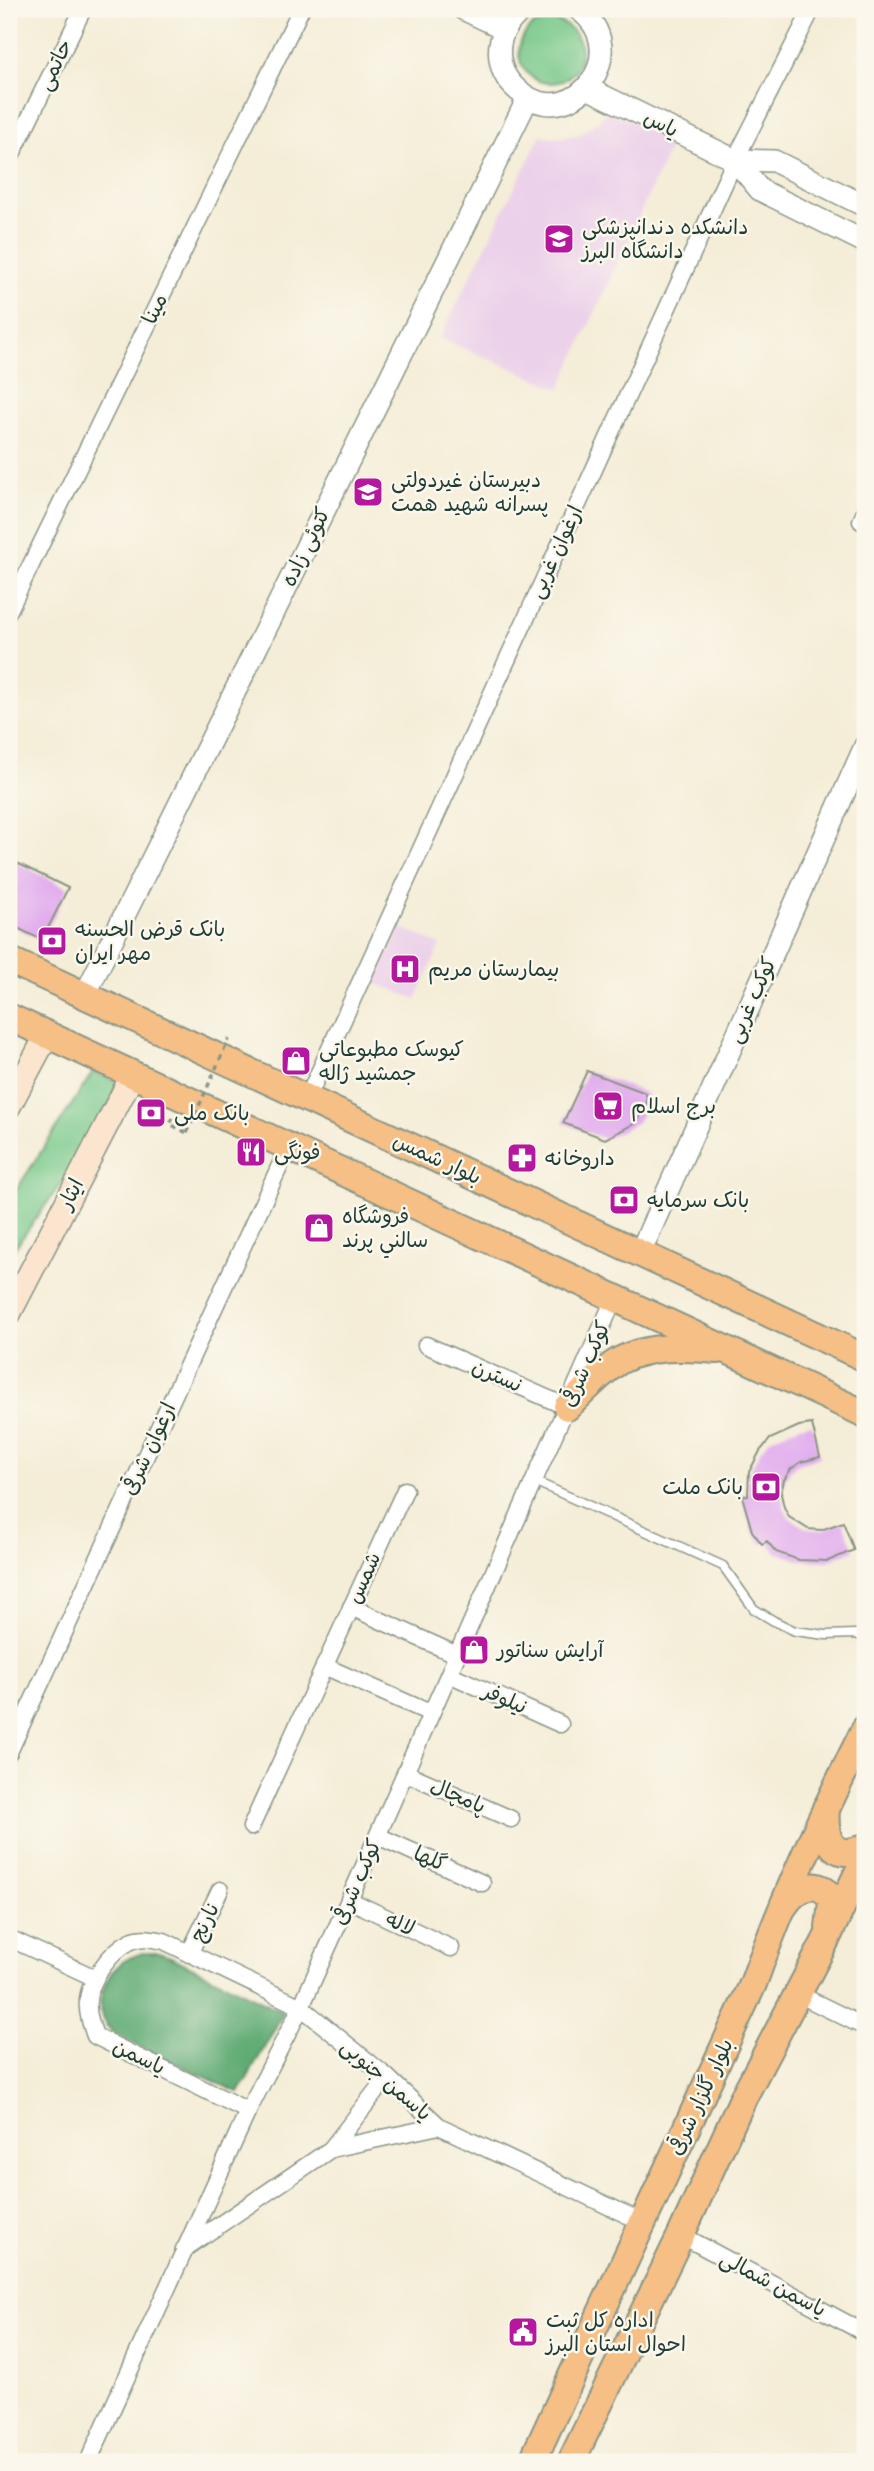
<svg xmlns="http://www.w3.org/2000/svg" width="874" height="2471" font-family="'Balsamiq Sans','Playpen Sans Arabic',sans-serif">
<rect width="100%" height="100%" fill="#fbf7ec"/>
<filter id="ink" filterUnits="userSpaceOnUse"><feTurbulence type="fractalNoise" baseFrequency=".0143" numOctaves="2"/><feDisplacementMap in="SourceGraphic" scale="14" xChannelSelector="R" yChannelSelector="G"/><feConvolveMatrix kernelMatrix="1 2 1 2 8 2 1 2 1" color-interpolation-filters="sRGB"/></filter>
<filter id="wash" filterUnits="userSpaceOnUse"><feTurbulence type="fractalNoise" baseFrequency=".00686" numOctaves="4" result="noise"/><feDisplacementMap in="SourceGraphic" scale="28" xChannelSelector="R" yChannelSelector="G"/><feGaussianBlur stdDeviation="1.57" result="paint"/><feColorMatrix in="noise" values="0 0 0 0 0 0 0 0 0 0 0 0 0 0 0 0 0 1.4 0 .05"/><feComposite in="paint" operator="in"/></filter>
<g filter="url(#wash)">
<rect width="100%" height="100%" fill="#f4edd7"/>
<g fill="#ecd1ea">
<polygon points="607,110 673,141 560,389 440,338 541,135 553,138 579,135 599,121"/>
<polygon points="400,927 440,945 416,999 375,983"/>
</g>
<g fill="#76c788" stroke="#4a825e" stroke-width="2">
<circle cx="550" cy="52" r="31"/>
<polygon points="93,1072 121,1084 79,1159 9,1256 9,1201"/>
</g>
<path fill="#60ac74" stroke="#407454" stroke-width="2" d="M143,1953H159L171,1957L284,2012L239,2093L117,2036C113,2032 108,2028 105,2023C94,2007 104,1978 118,1966C125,1959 134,1956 143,1953Z"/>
<g id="blocks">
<g fill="#e2aeee">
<polygon points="9,859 68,888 42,940 9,924"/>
<polygon points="587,1071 646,1093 647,1102 645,1110 636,1123 605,1139 563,1123"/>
<polygon points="812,1424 820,1457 801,1462 791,1469 784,1480 781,1494 784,1507 789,1517 808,1529 821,1530 843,1522 854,1550 828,1561 799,1560 776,1552 767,1541 762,1544 752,1531 742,1496 748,1495 749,1472 760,1451 770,1439 799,1426"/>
</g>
</g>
</g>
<g filter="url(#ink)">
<use href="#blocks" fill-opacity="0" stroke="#8a9586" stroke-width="2"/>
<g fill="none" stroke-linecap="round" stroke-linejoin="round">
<g stroke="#8a9586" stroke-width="11">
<polyline id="service" points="534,1481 723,1566 754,1609 774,1621 795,1631 826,1635 855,1634 865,1637"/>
</g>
<g stroke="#8a9586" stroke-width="19">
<g id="minor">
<polyline points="9,160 83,9"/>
<polyline points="861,521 865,512"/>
<polyline points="9,610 301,9"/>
<polyline points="307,1099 735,160 812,9"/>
<polyline points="426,1345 567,1407"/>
<polyline points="351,1607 457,1655"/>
<polyline points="324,1666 430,1713"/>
<polyline points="449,1674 560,1724"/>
<polyline points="9,1752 289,1146"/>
<polyline points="406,1773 511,1819"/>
<polyline points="251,1827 405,1490"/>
<polyline points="378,1836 482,1883"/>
<polyline points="349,1900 451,1948"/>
<polyline points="9,1938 95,1978"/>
<polyline points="189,1954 220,1890"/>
<polyline points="798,1994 865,2027"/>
<path d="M248,2111L95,2036C92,2027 88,2017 88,2008C85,1985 110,1951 131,1941C141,1936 153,1939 164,1941L301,2007L387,2077L439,2126L644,2223"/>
<polyline points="331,2149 387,2077"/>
<polyline points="681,2235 865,2333"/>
<polyline points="184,2249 331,2149 439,2126"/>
<polyline points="88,2462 248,2111 301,2007 349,1900 615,1297"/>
</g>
</g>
<g stroke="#8a9586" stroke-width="24">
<g id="tertiary">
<polyline points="463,9 505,29"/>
<path d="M524,9C507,21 497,38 500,59C502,74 511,86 523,94C575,132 635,50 578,9"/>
<polyline points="587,88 735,160 760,190 865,242"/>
<polyline points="735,160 774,161 865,206"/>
<polyline points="85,995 528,98"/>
<polyline points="640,1253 865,746"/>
</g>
</g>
<g stroke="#8a9586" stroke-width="26">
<g id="secondary">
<polyline points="9,1106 47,1035"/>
<polyline points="9,1314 133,1074"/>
</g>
</g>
<g stroke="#8a9586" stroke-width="30">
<g id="primary">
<polyline points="9,960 865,1358"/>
<polyline points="9,1017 865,1414"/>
<path d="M567,1407C584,1392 601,1371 621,1360C649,1345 687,1347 718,1350"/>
<path d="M826,1808C824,1837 830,1863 865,1847"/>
<path d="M784,1906C796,1887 821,1876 832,1901L829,1928"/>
<path d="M532,2462L753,1984C784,1896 823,1813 865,1729"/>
<polyline points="571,2462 681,2235 744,2096 826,1940 865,1858"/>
</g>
</g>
<polyline stroke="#8a9586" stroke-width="3.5" stroke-dasharray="5 5" stroke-linecap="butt" points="173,1118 170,1124 187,1133"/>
<use href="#service" stroke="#fff" stroke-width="8"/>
<use href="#minor" stroke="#fff" stroke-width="16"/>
<use href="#tertiary" stroke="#fff" stroke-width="21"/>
<use href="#secondary" stroke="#fbe5cf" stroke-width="23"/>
<use href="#primary" stroke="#f5bf86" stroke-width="26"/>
<polyline stroke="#8a9586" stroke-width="3.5" stroke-dasharray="5 5" stroke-linecap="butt" points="187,1133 229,1039"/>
</g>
</g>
<defs>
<g id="university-square" transform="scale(1.575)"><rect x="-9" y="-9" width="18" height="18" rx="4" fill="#b5179e" stroke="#fbf7ec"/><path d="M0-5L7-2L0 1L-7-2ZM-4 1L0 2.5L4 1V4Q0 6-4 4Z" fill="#fff"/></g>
<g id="school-square" transform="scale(1.575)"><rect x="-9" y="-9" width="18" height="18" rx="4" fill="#b5179e" stroke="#fbf7ec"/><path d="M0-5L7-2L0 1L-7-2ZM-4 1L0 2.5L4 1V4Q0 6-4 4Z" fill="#fff"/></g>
<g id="bank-square" transform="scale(1.575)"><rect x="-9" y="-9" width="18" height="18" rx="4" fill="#b5179e" stroke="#fbf7ec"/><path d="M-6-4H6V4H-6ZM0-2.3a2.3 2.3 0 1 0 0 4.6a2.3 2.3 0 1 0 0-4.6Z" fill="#fff"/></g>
<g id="hospital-square" transform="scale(1.575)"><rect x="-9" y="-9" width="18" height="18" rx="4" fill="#b5179e" stroke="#fbf7ec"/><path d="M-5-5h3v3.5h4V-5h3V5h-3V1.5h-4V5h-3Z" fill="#fff"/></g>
<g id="shop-square" transform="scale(1.575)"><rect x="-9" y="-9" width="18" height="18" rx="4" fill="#b5179e" stroke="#fbf7ec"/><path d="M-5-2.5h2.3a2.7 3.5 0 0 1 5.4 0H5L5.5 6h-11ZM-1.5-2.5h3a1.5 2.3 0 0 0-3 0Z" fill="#fff"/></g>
<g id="supermarket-square" transform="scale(1.575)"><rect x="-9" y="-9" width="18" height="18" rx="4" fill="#b5179e" stroke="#fbf7ec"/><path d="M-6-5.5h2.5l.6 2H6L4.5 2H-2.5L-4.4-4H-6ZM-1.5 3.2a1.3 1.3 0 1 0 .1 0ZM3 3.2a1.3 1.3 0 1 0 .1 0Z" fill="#fff"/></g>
<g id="restaurant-square" transform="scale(1.575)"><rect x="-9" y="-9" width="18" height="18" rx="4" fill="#b5179e" stroke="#fbf7ec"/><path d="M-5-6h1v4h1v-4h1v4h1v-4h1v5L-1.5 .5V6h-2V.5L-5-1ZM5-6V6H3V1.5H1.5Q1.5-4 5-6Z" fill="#fff"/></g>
<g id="pharmacy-square" transform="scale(1.575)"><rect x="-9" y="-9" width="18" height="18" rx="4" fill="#b5179e" stroke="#fbf7ec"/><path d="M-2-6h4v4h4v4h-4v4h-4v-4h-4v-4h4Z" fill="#fff"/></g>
<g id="civic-square" transform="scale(1.575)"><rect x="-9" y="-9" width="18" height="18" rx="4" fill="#b5179e" stroke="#fbf7ec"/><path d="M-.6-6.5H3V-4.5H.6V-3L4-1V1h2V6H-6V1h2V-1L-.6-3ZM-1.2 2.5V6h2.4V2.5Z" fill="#fff"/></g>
</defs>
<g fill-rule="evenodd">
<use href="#university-square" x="559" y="239"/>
<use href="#school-square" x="368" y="492"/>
<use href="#bank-square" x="52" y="941"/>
<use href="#hospital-square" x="405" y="969"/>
<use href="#shop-square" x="296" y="1061"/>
<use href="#supermarket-square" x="608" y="1106"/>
<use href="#bank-square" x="151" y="1113"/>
<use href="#restaurant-square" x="251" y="1152"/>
<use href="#pharmacy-square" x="522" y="1158"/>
<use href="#bank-square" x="624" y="1200"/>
<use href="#shop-square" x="319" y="1228"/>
<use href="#bank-square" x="766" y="1487"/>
<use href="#shop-square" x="474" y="1650"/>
<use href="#civic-square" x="523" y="2332"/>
</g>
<g text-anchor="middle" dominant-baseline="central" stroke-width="5" stroke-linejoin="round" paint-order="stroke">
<g font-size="21" fill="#1f3d34" stroke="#fbf7ec">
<text transform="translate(55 65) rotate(-64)">حاتمی</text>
<text transform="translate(661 124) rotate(26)">یاس</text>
<text transform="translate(155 309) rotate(-64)">مینا</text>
<text transform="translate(306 547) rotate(-64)">کتوئی زاده</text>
<text transform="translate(556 552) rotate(-65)">ارغوان غربی</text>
<text transform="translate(752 1000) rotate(-66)">کوکب غربی</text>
<text transform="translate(437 1159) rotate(25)">بلوار شمس</text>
<text transform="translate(71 1194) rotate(-63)">ایثار</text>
<text transform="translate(586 1364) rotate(-66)">کوکب شرقی</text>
<text transform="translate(497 1376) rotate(24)">نسترن</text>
<text transform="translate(149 1449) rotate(-65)">ارغوان شرقی</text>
<text transform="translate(364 1578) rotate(-66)">شمس</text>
<text transform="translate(505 1699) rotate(24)">نیلوفر</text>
<text transform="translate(458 1796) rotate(24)">پامچال</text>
<text transform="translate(430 1859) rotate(24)">گلها</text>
<text transform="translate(357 1882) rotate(-66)">کوکب شرقی</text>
<text transform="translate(205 1922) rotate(-64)">نارنج</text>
<text transform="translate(400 1924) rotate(25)">لاله</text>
<text transform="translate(139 2057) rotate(26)">یاسمن</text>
<text transform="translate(386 2080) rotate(41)">یاسمن جنوبی</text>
<text transform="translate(701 2097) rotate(-65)">بلوار گلزار شرقی</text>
<text transform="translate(773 2284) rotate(28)">یاسمن شمالی</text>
</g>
<g font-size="21" fill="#1f3d34" stroke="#fbf7ec" text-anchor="start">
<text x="582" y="227">دانشکده دندانپزشکی<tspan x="582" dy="24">دانشگاه البرز</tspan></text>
<text x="391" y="480">دبیرستان غیردولتی<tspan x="391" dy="24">پسرانه شهید همت</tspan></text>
<text x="75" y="929">بانک قرض الحسنه<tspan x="75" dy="24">مهر ایران</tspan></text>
<text x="428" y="969">بیمارستان مریم</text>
<text x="319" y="1049">کیوسک مطبوعاتی<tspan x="319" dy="24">جمشید ژاله</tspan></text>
<text x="631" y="1106">برج اسلام</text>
<text x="174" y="1113">بانک ملی</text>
<text x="274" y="1152">فونگی</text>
<text x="545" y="1158">داروخانه</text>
<text x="647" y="1200">بانک سرمایه</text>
<text x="342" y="1216">فروشگاه<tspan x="342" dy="24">سالني پرند</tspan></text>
<text x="743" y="1487" text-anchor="end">بانک ملت</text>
<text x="497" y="1650">آرایش سناتور</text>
<text x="546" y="2320">اداره کل ثبت<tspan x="546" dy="24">احوال استان البرز</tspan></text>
</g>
</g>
<rect width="874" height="2471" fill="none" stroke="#fbf7ec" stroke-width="35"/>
</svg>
